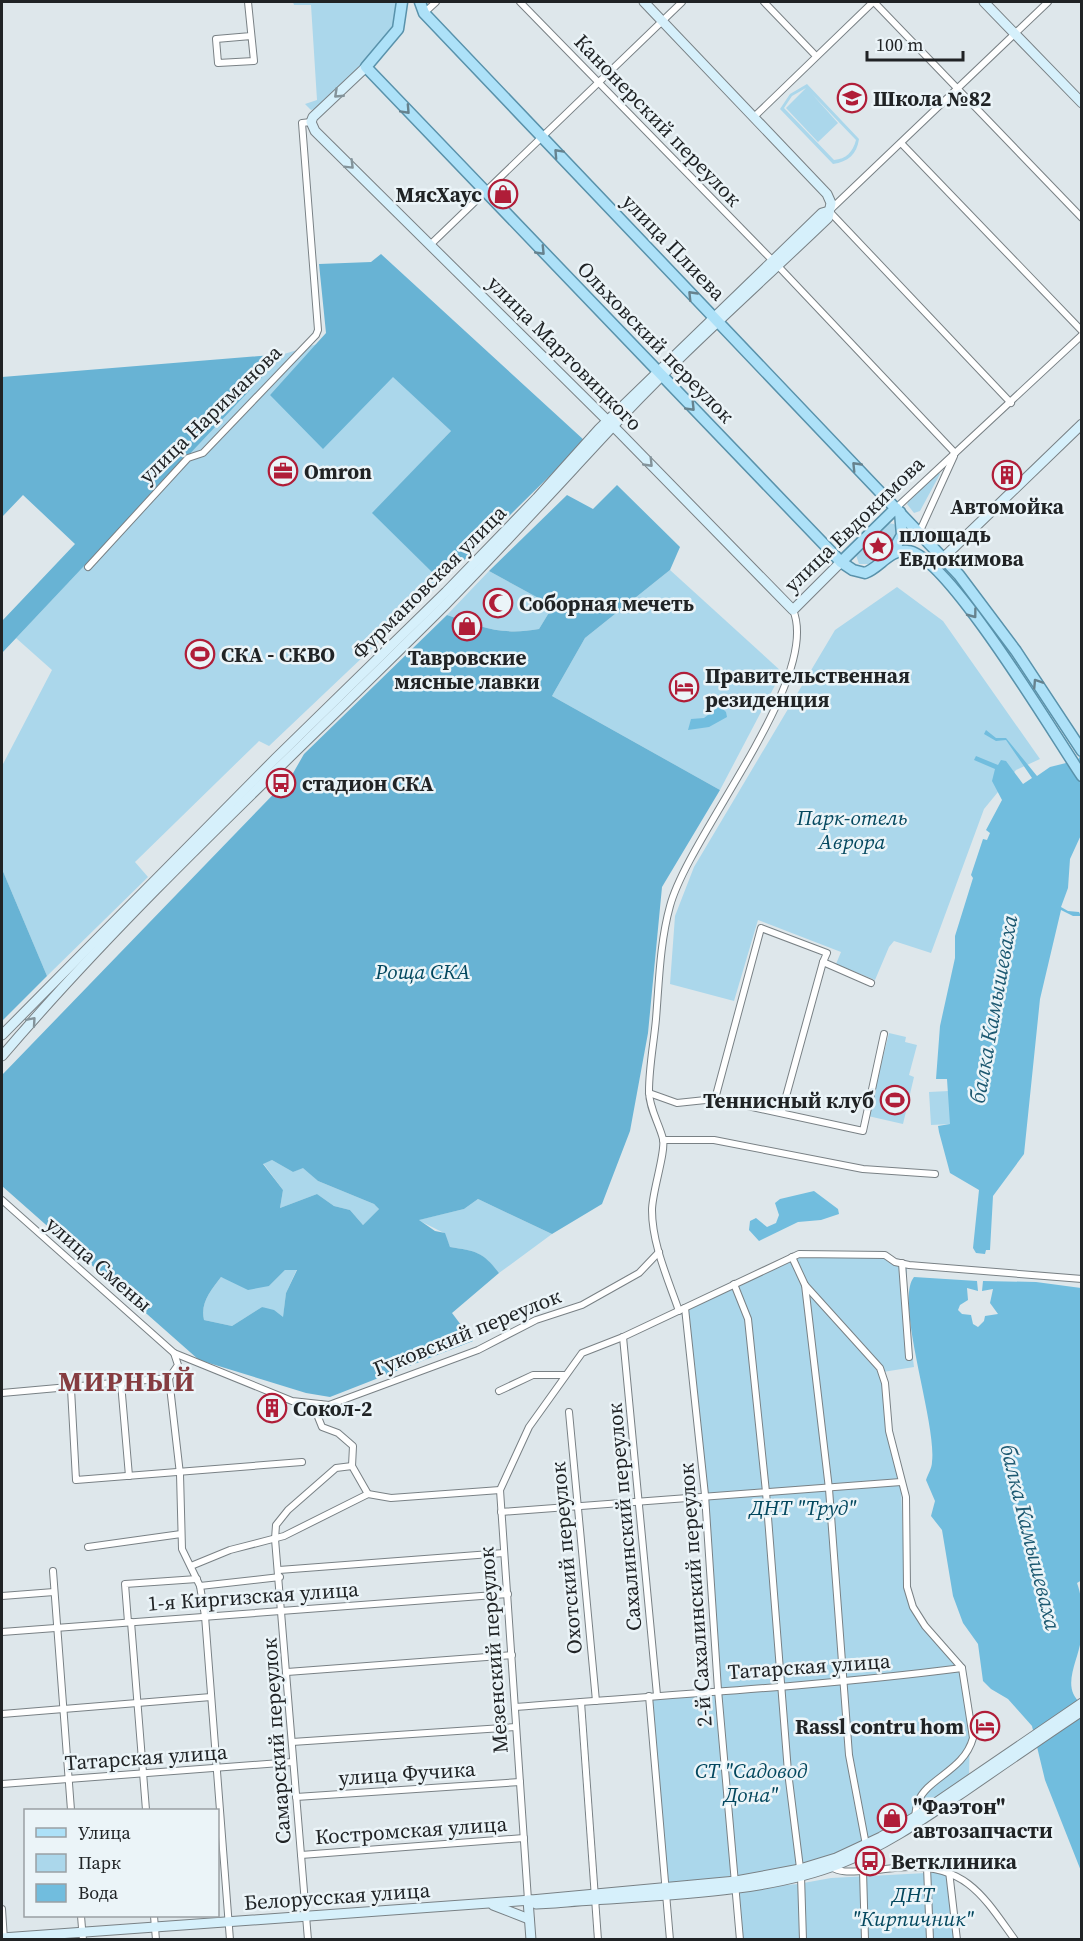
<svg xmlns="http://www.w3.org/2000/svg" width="1083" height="1941" font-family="'Source Serif 4',serif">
<rect width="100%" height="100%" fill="#dee7eb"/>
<g fill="#abd7eb" fill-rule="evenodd">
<path d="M293,2H395C396,5 399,11 399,15C398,36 332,93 315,109L311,110L305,104L317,100L311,5H294Z"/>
<path d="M807,84L859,139C857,154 848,162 833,164L780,109L790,94ZM806,88L786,108L818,142L838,123L812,94L856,140C853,152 846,159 834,160L784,108L792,96Z"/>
<polygon points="317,344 270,395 393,376 451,431 373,513 442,582 269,746 259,741 135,862 148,877 47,976 2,869 2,766 52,670 16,638 284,354"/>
<polygon points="938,472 940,474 920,511 914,513 907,504 909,501"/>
<polygon points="888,523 894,524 898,528 895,542 872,564 859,564 855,552"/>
<polygon points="670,570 782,672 720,790 552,696 585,638"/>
<path d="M489,571L553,606L539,629C502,636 481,627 447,615Z"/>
<polygon points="897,587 943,621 1040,759 1016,770 984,809 931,953 894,941 889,947 875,980 836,964 841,952 758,920 734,1001 670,984 675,916 694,867 835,630"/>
<polygon points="889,1033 906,1037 905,1042 917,1045 909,1075 914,1077 903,1124 868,1116"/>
<polygon points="949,1091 951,1124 931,1125 929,1092"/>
<polygon points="272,1160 293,1172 303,1167 318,1181 374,1204 379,1209 363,1225 350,1210 334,1206 317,1194 280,1208 283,1190 263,1163"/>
<path d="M478,1199L552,1234L499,1273C482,1252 476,1251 450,1247L444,1233L418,1220L464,1209Z"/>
<polygon points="808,1253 878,1253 907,1266 906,1305 914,1367 883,1372 901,1488 905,1594 959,1669 970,1729 969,1777 870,1841 801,1867 664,1885 647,1696 718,1691 688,1308"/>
<path d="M297,1269L286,1293L283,1318L262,1307L232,1326L204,1320C200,1303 211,1290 221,1277L236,1282L269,1286L285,1270Z"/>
<polygon points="946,1872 955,1939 741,1939 738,1889 798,1884 831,1878"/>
</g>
<g fill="#68b3d4" fill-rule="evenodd">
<polygon points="381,254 585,441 442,582 372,513 451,431 393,377 323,449 270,395 326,333 319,264 371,262"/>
<polygon points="284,354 2,653 2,621 75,544 23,495 2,517 2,377"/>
<path d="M617,485L680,547L670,570L585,638L552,696L720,790L662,887L648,1033L630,1131L602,1204L552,1234L478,1199L464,1209L419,1220L435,1231L445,1233L450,1247C476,1251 483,1252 499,1273L452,1313L473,1341L330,1397L306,1393L199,1360L2,1186V1075L292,775L304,754L447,615C481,627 502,636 539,629L553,606L489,571L567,495L593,509ZM272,1160L293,1172L303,1168L318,1181L374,1204L379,1209L363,1225L350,1210L334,1206L317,1194L280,1208L283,1190L263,1164ZM285,1270H297L286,1293L283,1317L274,1310L262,1307L232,1326L204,1320C200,1303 211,1290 221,1277L248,1290L269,1286Z"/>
<polygon points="2,869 47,976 2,1021"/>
</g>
<g fill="#71bdde">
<polygon points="720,706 726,712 727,717 709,727 688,730 691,719 704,718"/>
<polygon points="986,730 996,738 1006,738 1037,776 1050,767 1078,760 1081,754 1081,835 1070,859 1068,888 1061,907 1068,911 1079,912 1081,916 1073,916 1061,910 1040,999 1024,1154 993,1196 990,1250 986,1250 985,1254 976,1253 973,1248 979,1190 950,1173 939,1132 938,1126 950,1124 947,1079 936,1079 940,1026 955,958 955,936 973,878 971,875 983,839 987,840 990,833 986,830 1002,800 992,781 995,769 974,760 976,756 998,765 1001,760 1006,761 1023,784 1032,778 1006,740 996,741 984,734"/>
<polygon points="814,1191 838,1209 839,1214 821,1220 798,1222 759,1241 749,1230 750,1221 756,1218 767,1227 776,1223 779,1215 775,1203 780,1199"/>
<path d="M914,1277L977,1281L978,1291L967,1288L968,1300L960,1305L958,1310L962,1314L971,1315L973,1324L978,1327L984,1321L985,1316L998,1314L990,1303L993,1289L982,1291L983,1281L1036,1282L1081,1288L1082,1580L1077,1583C1083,1599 1083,1621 1081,1639C1079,1659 1060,1688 1081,1703V1871L1045,1780L1032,1726L1008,1699L991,1689L983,1681L978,1644L963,1623L953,1596L942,1530L931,1516L935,1501L926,1480C928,1474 932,1468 932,1462C937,1423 894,1301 914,1277Z"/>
</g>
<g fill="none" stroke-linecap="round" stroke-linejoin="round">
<g stroke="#798185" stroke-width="8">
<g id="street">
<polyline points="248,2 254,61 218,63 216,39 251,36"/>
<polyline points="520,2 773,261"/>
<polyline points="764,2 816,56"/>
<polyline points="874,2 1082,218"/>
<polyline points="424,13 436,2"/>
<polyline points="755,116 873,2"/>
<polyline points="901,143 1082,331"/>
<polyline points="430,245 682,2"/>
<polyline points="778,266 955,453"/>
<polyline points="1011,403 829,211 1048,2"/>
<polyline points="896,508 1082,335"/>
<polyline points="919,533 954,456"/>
<polyline points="88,567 188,458 203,453 316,335 318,330 302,123 311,122"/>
<polyline points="649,1093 677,1103 715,1099 863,1131 884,1034"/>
<polyline points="715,1099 761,928 827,953 823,962 871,983"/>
<polyline points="782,1111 823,962"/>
<polyline points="663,1140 714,1140 863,1169 935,1174"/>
<polyline points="2,1200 174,1353 292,1401 329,1405 478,1350 536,1320 582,1305 639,1273 659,1252"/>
<polyline points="792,1257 805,1285 829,1489 849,1755 866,1845"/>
<polyline points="902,1263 909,1357"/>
<polyline points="734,1284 748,1319 766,1492 788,1772 801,1876 803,1940"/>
<path d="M805,1285L880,1368L885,1383L889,1431L906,1497L907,1587L913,1607L925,1626L962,1668L973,1738C964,1771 927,1778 918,1802C916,1806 916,1812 915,1816"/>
<polyline points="685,1308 705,1495 718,1690 740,1940"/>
<path d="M679,1311C668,1279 652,1244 652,1210C652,1192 666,1152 663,1139C659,1123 649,1108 649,1091C649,1067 654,1042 656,1019C659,982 660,942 670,906C689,835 822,678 793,610"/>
<polyline points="623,1337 657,1695"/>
<polyline points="169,1378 180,1474 182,1549 200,1586 205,1616 230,1940"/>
<polyline points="121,1383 129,1476"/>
<polyline points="71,1389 76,1480 302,1462"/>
<polyline points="499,1391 533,1375 564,1375"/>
<polyline points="2,1393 169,1378 178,1365 174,1353"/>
<polyline points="320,1404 318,1417 322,1427 338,1433 353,1446 352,1466"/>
<polyline points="569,1412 596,1701"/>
<polyline points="501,1512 901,1482"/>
<polyline points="88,1547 181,1534"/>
<polyline points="191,1566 230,1550 284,1536 368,1494 391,1498 500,1490"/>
<polyline points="279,1570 504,1553"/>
<polyline points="53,1571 71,1810"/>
<polyline points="200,1586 280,1577"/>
<polyline points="2,1596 54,1592"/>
<polyline points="128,1622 125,1584 197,1579"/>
<polyline points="131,1622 146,1810"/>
<polyline points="2,1632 508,1594"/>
<polyline points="287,1672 512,1655"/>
<polyline points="649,1696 670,1940"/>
<polyline points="581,1702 598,1940"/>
<path d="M515,1707C664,1695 814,1687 962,1668"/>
<polyline points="2,1714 211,1697"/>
<polyline points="292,1742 516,1727"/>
<polyline points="2,1784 293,1762"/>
<polyline points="296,1797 520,1782"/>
<polyline points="873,1849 876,1870"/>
<polyline points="301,1855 524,1838"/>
<path d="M831,1867C842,1874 855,1871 867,1871C882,1870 895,1867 909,1867C967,1866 984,1897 1015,1940"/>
<polyline points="927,1867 930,1940"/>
<polyline points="863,1871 865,1940"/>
<polyline points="949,1871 957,1940"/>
<polyline points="528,1900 500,1490 529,1427 582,1353 623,1337 799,1254 885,1255 895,1262 909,1265 1082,1279"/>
<polyline points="2,1909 4,1940"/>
<polyline points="81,1916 83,1940"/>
<polyline points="154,1916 156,1940"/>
<polyline points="308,1940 275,1539 276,1525 288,1510 336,1468 352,1466 368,1494"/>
</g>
</g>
<g stroke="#798185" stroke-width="11">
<g id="secondary">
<polyline points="984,2 1082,103"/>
<polyline points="366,67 313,117 311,122 315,131 620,433 793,610 841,562"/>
<polyline points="929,561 941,560 1082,424"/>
<polyline points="2,1035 276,758 446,592 537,498 599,429 822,213 829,211"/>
<path d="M2,1056C139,896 296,754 445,605C499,550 551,493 603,437C673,360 753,290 828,218L831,203L827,194L644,2"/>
<polyline points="528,1900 531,1940"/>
<path d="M531,1900L536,1904L555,1903C643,1895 758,1896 839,1864C885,1846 925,1818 965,1791C1004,1764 1043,1737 1082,1711"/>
<polyline points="493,1905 529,1919"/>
<polyline points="2,1938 531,1900 736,1881 800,1869 836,1858 881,1837 915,1817 1082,1703"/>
</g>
</g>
<g stroke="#5992ab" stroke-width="13">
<g id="primary">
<path d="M402,2L398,29L366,67L841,562L853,570L865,573C881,567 889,549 908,551C947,554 1056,738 1082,776"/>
<polyline points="420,2 424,13 959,575 1016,651 1082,751"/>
<polyline points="892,553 902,535 900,512"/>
<polyline points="841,562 896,508"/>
</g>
</g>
<use href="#street" stroke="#fff" stroke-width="6"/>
<use href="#secondary" stroke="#d6f0fb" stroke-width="9"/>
<use href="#primary" stroke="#ade1f8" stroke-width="10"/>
</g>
<defs><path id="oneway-chevron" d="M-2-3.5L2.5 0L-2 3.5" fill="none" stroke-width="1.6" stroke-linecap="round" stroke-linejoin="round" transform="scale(1.5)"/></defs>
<g stroke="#84949b">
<use href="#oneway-chevron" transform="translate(338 94) rotate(137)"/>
<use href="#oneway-chevron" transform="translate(350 165) rotate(45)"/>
<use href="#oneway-chevron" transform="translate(649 463) rotate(46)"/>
<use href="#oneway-chevron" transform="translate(32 1021) rotate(-49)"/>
</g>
<g stroke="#66828e">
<use href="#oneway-chevron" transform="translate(406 110) rotate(47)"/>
<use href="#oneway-chevron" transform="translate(558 153) rotate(-133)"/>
<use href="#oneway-chevron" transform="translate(541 251) rotate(46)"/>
<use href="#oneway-chevron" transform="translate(692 295) rotate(-134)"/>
<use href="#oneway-chevron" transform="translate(691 407) rotate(46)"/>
<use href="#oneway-chevron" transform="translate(856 466) rotate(-134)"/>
<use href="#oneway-chevron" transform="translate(973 614) rotate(53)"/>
<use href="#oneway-chevron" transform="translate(1037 683) rotate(-123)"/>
</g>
<defs>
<g id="school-ring" transform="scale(1.5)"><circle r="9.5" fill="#ebf4f8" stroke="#b01d38" stroke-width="1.5"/><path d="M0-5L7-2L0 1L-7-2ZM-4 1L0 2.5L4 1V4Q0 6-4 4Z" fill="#b01d38"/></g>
<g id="shop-ring" transform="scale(1.5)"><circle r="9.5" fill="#ebf4f8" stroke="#b01d38" stroke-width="1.5"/><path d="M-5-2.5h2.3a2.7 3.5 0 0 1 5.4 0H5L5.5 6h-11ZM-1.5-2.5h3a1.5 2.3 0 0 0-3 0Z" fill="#b01d38"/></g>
<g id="office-ring" transform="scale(1.5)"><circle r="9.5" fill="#ebf4f8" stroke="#b01d38" stroke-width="1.5"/><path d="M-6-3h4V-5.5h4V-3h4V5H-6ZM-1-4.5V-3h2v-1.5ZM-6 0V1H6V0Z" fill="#b01d38"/></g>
<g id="building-ring" transform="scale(1.5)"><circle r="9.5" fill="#ebf4f8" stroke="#b01d38" stroke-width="1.5"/><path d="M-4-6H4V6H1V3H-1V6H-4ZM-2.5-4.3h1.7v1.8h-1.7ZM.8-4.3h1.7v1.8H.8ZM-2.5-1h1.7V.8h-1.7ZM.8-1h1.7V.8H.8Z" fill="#b01d38"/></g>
<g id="sight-ring" transform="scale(1.5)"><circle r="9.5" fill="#ebf4f8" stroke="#b01d38" stroke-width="1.5"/><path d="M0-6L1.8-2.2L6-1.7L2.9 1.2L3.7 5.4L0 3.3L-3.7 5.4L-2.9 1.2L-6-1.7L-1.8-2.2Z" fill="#b01d38"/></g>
<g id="mosque-ring" transform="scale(1.5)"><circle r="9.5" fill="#ebf4f8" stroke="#b01d38" stroke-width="1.5"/><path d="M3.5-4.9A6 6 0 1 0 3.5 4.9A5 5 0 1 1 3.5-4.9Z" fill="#b01d38"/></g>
<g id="stadium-ring" transform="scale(1.5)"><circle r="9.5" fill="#ebf4f8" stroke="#b01d38" stroke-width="1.5"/><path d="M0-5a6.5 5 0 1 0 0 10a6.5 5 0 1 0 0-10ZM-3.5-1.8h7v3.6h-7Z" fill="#b01d38"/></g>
<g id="hotel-ring" transform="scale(1.5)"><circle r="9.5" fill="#ebf4f8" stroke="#b01d38" stroke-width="1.5"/><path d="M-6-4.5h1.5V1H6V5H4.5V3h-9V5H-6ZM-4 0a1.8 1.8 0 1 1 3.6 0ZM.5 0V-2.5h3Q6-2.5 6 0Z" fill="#b01d38"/></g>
<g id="bus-ring" transform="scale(1.5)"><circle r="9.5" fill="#ebf4f8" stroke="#b01d38" stroke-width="1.5"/><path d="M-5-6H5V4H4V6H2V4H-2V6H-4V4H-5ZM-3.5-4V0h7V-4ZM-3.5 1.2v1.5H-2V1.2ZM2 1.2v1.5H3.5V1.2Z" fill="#b01d38"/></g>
</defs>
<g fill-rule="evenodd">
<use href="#school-ring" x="852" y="98"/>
<use href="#shop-ring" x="503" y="194"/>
<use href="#office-ring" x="283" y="471"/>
<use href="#building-ring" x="1007" y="475"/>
<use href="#sight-ring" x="878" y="546"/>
<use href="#mosque-ring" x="498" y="603"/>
<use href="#shop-ring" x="467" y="626"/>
<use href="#stadium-ring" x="200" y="654"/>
<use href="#hotel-ring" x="684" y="687"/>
<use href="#bus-ring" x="281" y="783"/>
<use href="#stadium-ring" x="895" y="1100"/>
<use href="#building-ring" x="272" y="1408"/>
<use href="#hotel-ring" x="985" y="1726"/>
<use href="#shop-ring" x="892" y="1818"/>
<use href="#bus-ring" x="870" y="1861"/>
</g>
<g text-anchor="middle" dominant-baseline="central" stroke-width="5" stroke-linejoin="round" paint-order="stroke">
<g font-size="21" font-weight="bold" fill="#202325" stroke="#ebf4f8" text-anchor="start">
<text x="873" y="98">Школа №82</text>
<text x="482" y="194" text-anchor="end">МясХаус</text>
<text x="304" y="471">Omron</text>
<text x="1007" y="506" text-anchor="middle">Автомойка</text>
<text x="899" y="534">площадь<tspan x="899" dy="24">Евдокимова</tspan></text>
<text x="519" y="603">Соборная мечеть</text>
<text x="221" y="654">СКА - СКВО</text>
<text x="467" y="657" text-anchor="middle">Тавровские<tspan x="467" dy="24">мясные лавки</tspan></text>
<text x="705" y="675">Правительственная<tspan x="705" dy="24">резиденция</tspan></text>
<text x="302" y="783">стадион СКА</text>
<text x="874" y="1100" text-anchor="end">Теннисный клуб</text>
<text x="293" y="1408">Сокол-2</text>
<text x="964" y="1726" text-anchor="end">Rassl contru hom</text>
<text x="913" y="1806">"Фаэтон"<tspan x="913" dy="24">автозапчасти</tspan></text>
<text x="891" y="1861">Ветклиника</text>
</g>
<g font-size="21" fill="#202325" stroke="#ebf4f8">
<text transform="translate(658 120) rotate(46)">Канонерский переулок</text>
<text transform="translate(674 247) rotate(46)">улица Плиева</text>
<text transform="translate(656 342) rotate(46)">Ольховский переулок</text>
<text transform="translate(565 353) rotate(45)">улица Мартовицкого</text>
<text transform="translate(210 414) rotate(-44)">улица Нариманова</text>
<text transform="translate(854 524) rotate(-44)">улица Евдокимова</text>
<text transform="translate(429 582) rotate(-45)">Фурмановская улица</text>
<text transform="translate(99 1264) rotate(41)">улица Смены</text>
<text transform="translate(467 1332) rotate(-22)">Гуковский переулок</text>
<text transform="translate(624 1517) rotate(-95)">Сахалинский переулок</text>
<text transform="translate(566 1558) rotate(-95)">Охотский переулок</text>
<text transform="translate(695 1595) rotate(-94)">2-й Сахалинский переулок</text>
<text transform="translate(253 1596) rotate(-4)">1-я Киргизская улица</text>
<text transform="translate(493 1650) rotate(-94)">Мезенский переулок</text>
<text transform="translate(809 1666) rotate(-4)">Татарская улица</text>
<text transform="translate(276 1741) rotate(-94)">Самарский переулок</text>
<text transform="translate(146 1757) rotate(-4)">Татарская улица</text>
<text transform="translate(407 1773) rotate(-4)">улица Фучика</text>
<text transform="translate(411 1830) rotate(-4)">Костромская улица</text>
<text transform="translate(337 1896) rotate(-4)">Белорусская улица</text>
</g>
<g font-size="21" font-style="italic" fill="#03475e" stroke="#ebf4f8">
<text x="852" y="817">Парк-отель<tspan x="852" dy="24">Аврора</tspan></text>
<text x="423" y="971">Роща СКА</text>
<text x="803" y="1507">ДНТ "Труд"</text>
<text x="751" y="1770">СТ "Садовод<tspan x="751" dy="24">Дона"</tspan></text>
<text x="913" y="1894">ДНТ<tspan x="913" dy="24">"Кирпичник"</tspan></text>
</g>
<g font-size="22" font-style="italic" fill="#1d5971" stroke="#ebf4f8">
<text transform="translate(993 1009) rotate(-80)">балка Камышеваха</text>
<text transform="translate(1031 1537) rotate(76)">балка Камышеваха</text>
</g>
<g font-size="27" font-weight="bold" letter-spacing="1.5" fill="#853c40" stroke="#ebf4f8">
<text x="127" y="1381">МИРНЫЙ</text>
</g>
</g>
<rect width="1083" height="1941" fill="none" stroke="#202325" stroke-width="6"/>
<rect x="24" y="1809" width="195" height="108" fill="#ebf4f8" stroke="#9aa0a4" stroke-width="1.5"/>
<rect x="36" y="1828" width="30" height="9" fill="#ade1f8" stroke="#9aa0a4" stroke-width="1.5"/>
<text x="78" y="1839" font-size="18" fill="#202325">Улица</text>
<rect x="36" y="1854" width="30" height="18" fill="#abd7eb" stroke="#9aa0a4" stroke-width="1.5"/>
<text x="78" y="1869" font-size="18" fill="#202325">Парк</text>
<rect x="36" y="1884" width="30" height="18" fill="#71bdde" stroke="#9aa0a4" stroke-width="1.5"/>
<text x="78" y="1899" font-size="18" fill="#202325">Вода</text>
<path d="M867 51v9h96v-9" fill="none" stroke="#202325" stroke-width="3"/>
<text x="876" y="51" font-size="18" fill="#202325" stroke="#ebf4f8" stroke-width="4.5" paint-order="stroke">100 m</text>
</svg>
